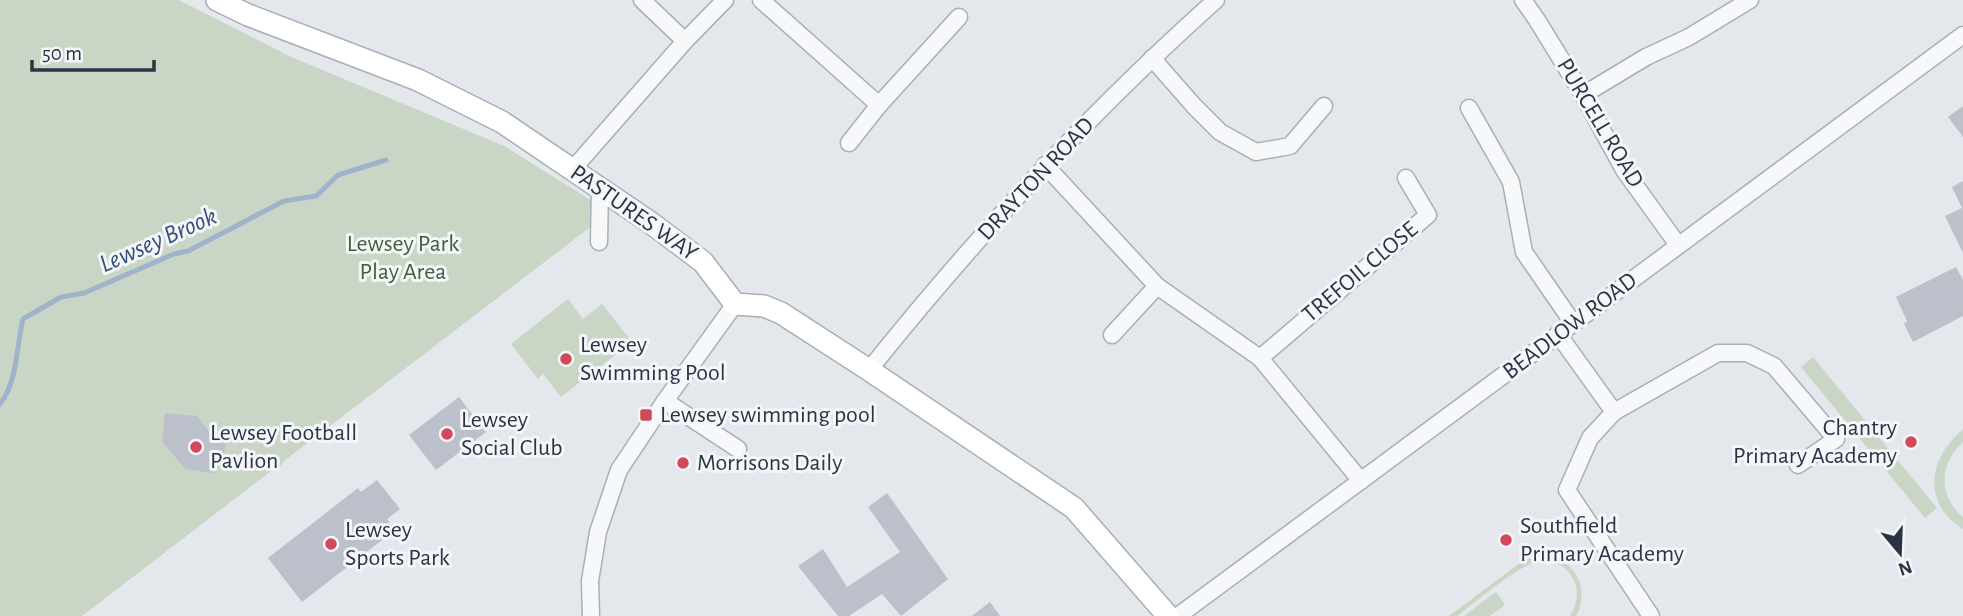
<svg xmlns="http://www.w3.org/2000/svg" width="1963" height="616" font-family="'Alegreya Sans',sans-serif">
<rect width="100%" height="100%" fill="#e4e7ec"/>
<g fill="#c9d6c5">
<polygon points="0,0 179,0 289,56 504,146 610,212 284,461 279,469 275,468 82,616 0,616"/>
<polygon points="568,299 583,319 602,304 632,342 561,397 543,374 538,379 511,344"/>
<polygon points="1813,357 1937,508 1925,518 1801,367"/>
<path d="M1963,429V442C1939,463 1938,497 1963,517V529C1921,503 1929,458 1963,429Z"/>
<path d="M1545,556C1575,559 1591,589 1576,616H1570C1578,603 1580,588 1571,575C1563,563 1546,558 1533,563C1513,570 1476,602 1457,616H1449L1520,563L1529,558Z"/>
<polygon points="1496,592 1505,605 1490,616 1464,616"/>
</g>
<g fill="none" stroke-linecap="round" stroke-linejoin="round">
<path stroke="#9fb4cc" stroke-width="5" d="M0,404C18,381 16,347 23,319L61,297L84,293L174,254L188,251L284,201L316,196L338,175L386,160"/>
</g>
<g fill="#bbc0ca">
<polygon points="1963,106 1963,137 1948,117"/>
<polygon points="1963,181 1963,253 1945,216 1962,208 1952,187"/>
<polygon points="1956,267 1963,280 1963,316 1913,342 1904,324 1907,321 1896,297"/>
<polygon points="459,397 486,432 436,470 409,435"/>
<polygon points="165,413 197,416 216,440 226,442 224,454 216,453 213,473 185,469 162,441"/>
<polygon points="377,480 400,509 387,519 395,530 302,602 268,558 358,488 361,492"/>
<polygon points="887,493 948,579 901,616 882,594 849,616 838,616 798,566 823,549 847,587 900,552 868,507"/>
<polygon points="990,602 1000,616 972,616"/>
</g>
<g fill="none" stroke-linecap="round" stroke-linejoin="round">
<g stroke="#a9aeb7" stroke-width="19">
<g id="street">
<polyline points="642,0 685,41"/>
<polyline points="761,0 879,105 849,143"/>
<polyline points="1523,0 1537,20 1583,95 1624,170 1678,245"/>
<polyline points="1152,58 1194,106 1220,132 1256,152 1290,146 1324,106"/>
<polyline points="1583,95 1646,57 1689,37 1750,0"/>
<polyline points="879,105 959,17"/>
<polyline points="1469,108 1511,182 1524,252 1573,323"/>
<polyline points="1045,165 1157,286 1260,358 1361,481"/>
<polyline points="572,170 685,41 725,0"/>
<polyline points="599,242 600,189"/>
<polyline points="1558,334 1614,412 1590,438 1567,490 1651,616"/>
<polyline points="1112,335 1157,286"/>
<polyline points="1260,358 1428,215 1406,178"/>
<path d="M869,370C975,238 1089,113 1216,0"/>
<polyline points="665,401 738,449"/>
<polyline points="1614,412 1718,353 1747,353 1774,366 1836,439 1798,465"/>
<polyline points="591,616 590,581 598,532 619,470 665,401 735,304"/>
<polyline points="1178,616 1963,35"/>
</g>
</g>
<g stroke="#a9aeb7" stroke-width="24">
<polyline id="secondary" points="217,0 248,15 418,80 502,122 651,223 703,262 735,304 764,306 781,313 869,370 1074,508 1168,616"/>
</g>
<use href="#street" stroke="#f7f8fa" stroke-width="16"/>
<use href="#secondary" stroke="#fff" stroke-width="21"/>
</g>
<g fill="#d1495b" stroke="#f4f6f9" stroke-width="2.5">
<circle cx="566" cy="359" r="7"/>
<rect x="639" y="408" width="14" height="14" rx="3.5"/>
<circle cx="447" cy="434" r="7"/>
<circle cx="1911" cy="442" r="7"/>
<circle cx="196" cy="447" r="7"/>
<circle cx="683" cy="463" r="7"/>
<circle cx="1506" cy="540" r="7"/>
<circle cx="331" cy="544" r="7"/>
</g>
<g text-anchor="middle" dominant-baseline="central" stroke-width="6" stroke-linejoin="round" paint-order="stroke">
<g font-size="24" fill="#2b3445" stroke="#f4f6f9">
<text transform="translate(1600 123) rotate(59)">PURCELL ROAD</text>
<text transform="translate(1036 179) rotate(-47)">DRAYTON ROAD</text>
<text transform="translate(634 213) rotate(35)">PASTURES WAY</text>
<text transform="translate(1360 272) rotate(-40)">TREFOIL CLOSE</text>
<text transform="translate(1570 326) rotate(-37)">BEADLOW ROAD</text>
</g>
<g font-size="24" fill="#3f6138" stroke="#f4f6f9">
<text x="403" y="244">Lewsey Park<tspan x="403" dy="28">Play Area</tspan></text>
</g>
<g font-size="24" fill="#2b3445" stroke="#f4f6f9" text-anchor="start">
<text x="580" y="345">Lewsey<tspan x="580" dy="28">Swimming Pool</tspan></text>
<text x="660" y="415">Lewsey swimming pool</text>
<text x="461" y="420">Lewsey<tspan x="461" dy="28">Social Club</tspan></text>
<text x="1897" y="428" text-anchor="end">Chantry<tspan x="1897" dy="28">Primary Academy</tspan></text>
<text x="210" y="433">Lewsey Football<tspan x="210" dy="28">Pavlion</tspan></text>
<text x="697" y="463">Morrisons Daily</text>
<text x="1520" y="526">Southfield<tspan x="1520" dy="28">Primary Academy</tspan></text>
<text x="345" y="530">Lewsey<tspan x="345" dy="28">Sports Park</tspan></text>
</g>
<g font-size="26" font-style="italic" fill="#34527a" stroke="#f4f6f9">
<text transform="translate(158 240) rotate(-24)">Lewsey Brook</text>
</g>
</g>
<g transform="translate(1900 553) rotate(161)" stroke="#f4f6f9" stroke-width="5" paint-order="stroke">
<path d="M0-5L12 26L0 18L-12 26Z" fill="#2b3445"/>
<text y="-10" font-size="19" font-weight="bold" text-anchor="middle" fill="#2b3445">N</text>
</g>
<path d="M32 60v10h122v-10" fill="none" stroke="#2b3445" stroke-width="3.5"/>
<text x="42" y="60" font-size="21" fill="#2b3445" stroke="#f4f6f9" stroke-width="5" paint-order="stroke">50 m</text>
</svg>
